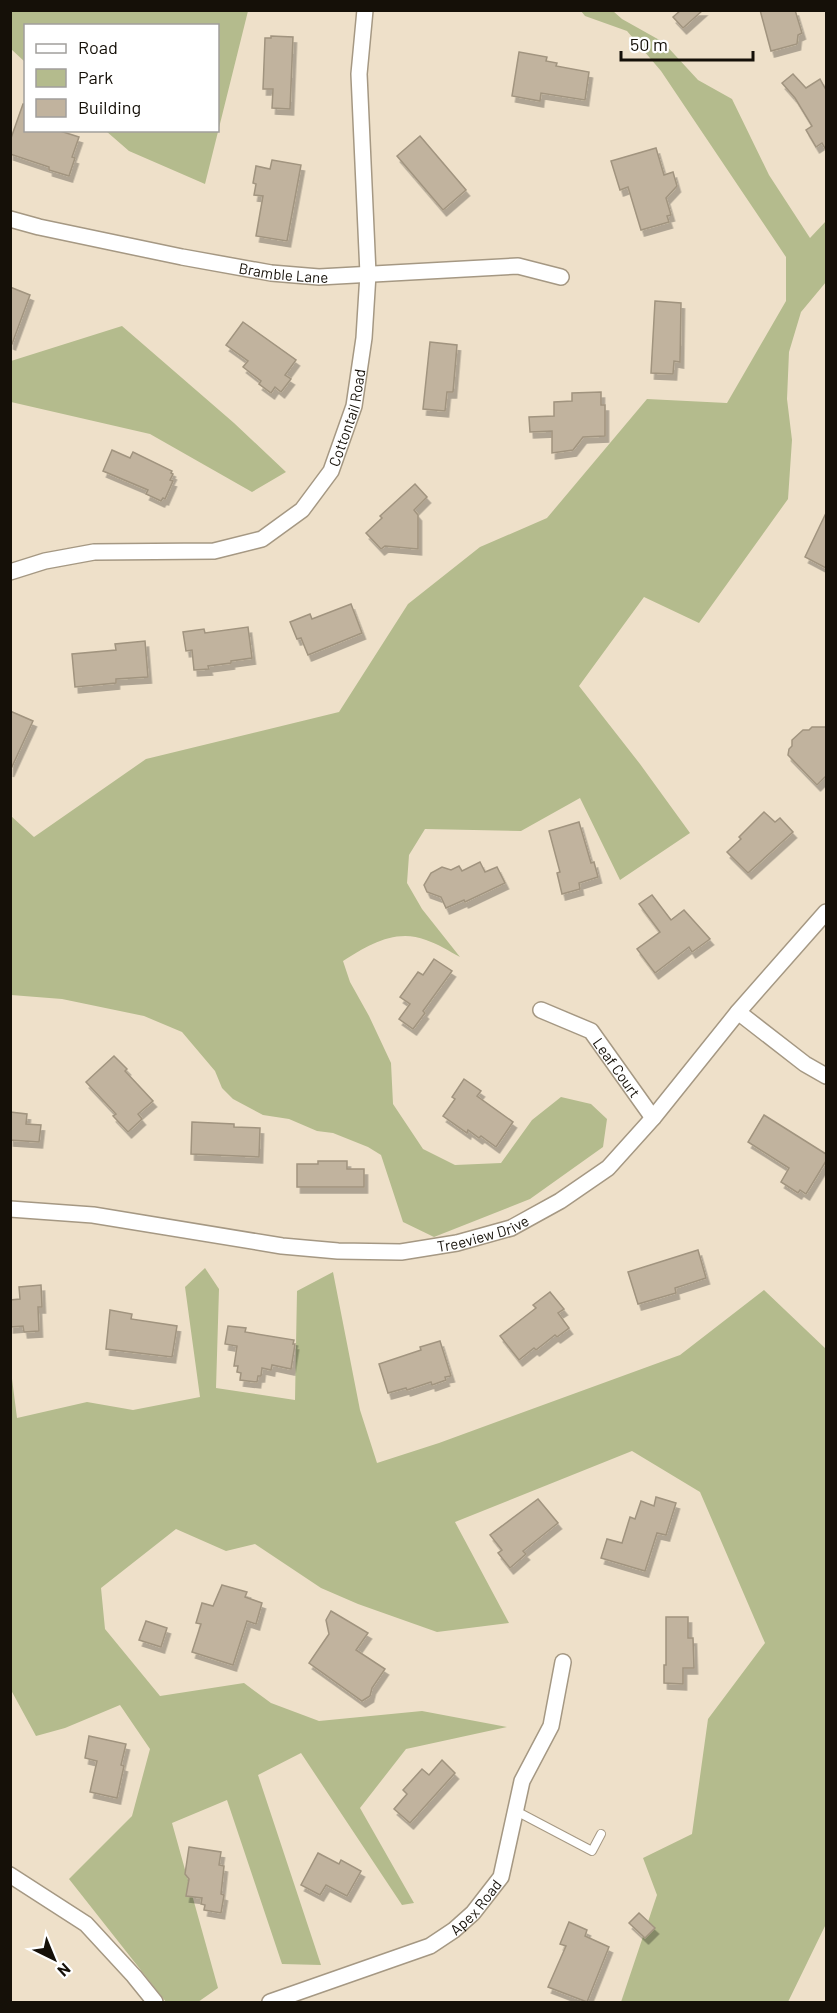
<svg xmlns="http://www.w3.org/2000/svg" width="837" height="2013" font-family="Barlow,sans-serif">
<defs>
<filter id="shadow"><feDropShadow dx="3.5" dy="6" stdDeviation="0" flood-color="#0004"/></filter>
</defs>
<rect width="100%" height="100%" fill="#eee0c9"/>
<g fill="#b4bb8d">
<polygon points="11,10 248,11 205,184 129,151 106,131 218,130 218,26 26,26 25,62 11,49"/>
<path d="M581,11H613L622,19L663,42L698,80L732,99L769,175L810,238L826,221V282L801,312L789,352L787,399L792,440L788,499L699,623L644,597L579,686L640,764L690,833L620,880L580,798L521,831L425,829L409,855L407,883L422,909L460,957C449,951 438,944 426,940C396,928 368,945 343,961L350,982L369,1016L391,1063L393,1104L423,1149L455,1165L501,1163L532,1120L561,1097L591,1104L607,1119L603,1147L530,1199L434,1237L403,1222L381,1155L368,1147L333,1133L317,1131L289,1119L263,1115L233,1099L222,1088L215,1071L182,1032L144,1016L62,999L11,995V816L34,837L146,759L339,712L408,604L480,547L547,518L647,399L727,403L786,301V257L661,71L627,31L585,16Z"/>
<polygon points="122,326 234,423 286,472 252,492 150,434 11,402 11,361"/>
<polygon points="205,1268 219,1289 216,1388 295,1400 297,1291 333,1272 360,1410 377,1463 439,1443 680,1355 764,1290 826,1349 826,1924 788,2002 621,2002 657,1895 643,1858 692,1834 708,1719 765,1643 700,1492 632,1451 455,1522 509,1623 437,1632 358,1604 321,1588 255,1544 226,1551 176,1529 101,1588 105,1629 160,1696 244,1683 271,1703 319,1721 422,1711 507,1727 406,1749 360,1808 414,1903 402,1905 301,1753 258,1775 321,1965 282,1964 227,1800 172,1823 218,1988 198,2002 166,2002 69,1879 132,1816 150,1749 120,1705 65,1728 36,1736 11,1690 10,1363 17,1418 87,1402 133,1410 200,1397 185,1287"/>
</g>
<g fill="#c1b39e" stroke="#a1947f" stroke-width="1.5" filter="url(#shadow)">
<polygon points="681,10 703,10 683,28 673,17"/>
<polygon points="760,10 795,10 802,33 798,35 797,44 771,51"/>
<polygon points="271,36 293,37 290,109 272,108 273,89 263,89 265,38 271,38"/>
<polygon points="519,52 547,57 546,61 557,63 556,66 589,72 585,100 541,93 540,101 512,96"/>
<polygon points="793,74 806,88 820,79 826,90 826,150 822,143 816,147 806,130 812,126 795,98 782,83"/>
<polygon points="23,104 26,104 26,130 57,130 79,137 72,157 75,158 69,176 49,170 49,167 10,154 10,141"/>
<polygon points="420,136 466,190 443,210 397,156"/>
<polygon points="656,148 664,175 673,172 677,186 666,198 671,215 667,216 669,222 641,230 628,187 620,190 611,161"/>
<polygon points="272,160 301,165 287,241 256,236 263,196 254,195 256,184 253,183 256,166 270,169"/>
<polygon points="10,287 30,295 12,344 10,343"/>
<polygon points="655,301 681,303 680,362 674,361 673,374 651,373"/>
<polygon points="243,322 296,360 285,375 291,379 281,392 275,387 271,393 259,384 261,381 243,367 248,361 226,345"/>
<polygon points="430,342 457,345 453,392 447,392 445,411 423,409"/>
<polygon points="601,392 601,405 605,405 605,436 583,437 573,450 552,453 552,431 530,432 529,417 554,416 554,402 572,401 572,393"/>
<polygon points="112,450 130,458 133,452 172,471 171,473 173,474 170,480 173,481 165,499 163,498 161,501 146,494 148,490 103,471"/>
<polygon points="415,484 427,497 414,510 418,515 418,549 385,546 381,549 366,533 382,518 380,516"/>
<polygon points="826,513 826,568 805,557"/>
<polygon points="351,604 362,633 308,655 301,638 297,639 290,622 310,614 312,619"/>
<polygon points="248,627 252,658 231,661 231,663 208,666 209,669 194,670 192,650 186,651 183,632 204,629 205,633"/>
<polygon points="145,641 148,677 116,679 116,683 75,687 72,654 116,650 115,644"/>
<polygon points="10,711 33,721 10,771"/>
<polygon points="812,727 826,727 826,776 817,785 788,755 789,749 792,746 792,740 803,730 809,730"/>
<polygon points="764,812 775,822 780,818 793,832 748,873 727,852 741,839 739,837"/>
<polygon points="579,822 591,863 594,862 598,877 579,883 580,889 562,894 557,873 560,872 549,831"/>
<polygon points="480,862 485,872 497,867 505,883 465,902 464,900 446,908 441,897 427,892 424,885 431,873 442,867 451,870 459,866 462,871"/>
<polygon points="652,895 671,920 684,910 710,939 692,952 689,947 655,973 637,949 660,932 639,904"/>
<polygon points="434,959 452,971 423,1011 425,1013 413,1029 399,1019 410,1004 400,997 418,972 423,975"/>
<polygon points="114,1056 127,1069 125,1071 153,1101 138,1114 142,1119 128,1132 113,1116 116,1114 86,1082"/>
<polygon points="464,1079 481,1091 477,1096 513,1122 496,1147 481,1136 479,1138 468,1130 467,1133 443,1116 455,1099 452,1097"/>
<polygon points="10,1112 27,1114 26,1124 41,1125 39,1142 10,1140"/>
<polygon points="764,1115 826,1154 826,1161 806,1194 800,1190 798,1193 781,1182 789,1168 748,1142"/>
<polygon points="192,1122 234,1124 234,1127 260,1128 259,1157 191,1154"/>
<polygon points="318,1161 347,1161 347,1169 364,1169 364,1187 297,1187 297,1164 318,1164"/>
<polygon points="698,1250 706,1278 675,1288 676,1293 638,1304 628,1272"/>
<polygon points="41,1285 42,1307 38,1307 39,1331 24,1332 23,1326 10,1327 10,1300 20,1299 19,1287"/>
<polygon points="550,1292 564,1309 558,1313 569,1328 557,1337 555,1335 536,1350 534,1348 519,1360 500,1336 536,1308 533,1305"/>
<polygon points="110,1310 132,1314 131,1319 177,1326 172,1357 106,1349"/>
<polygon points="228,1326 246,1328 245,1332 294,1340 293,1344 295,1344 291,1369 272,1365 271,1370 262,1368 261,1376 258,1376 257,1382 240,1380 241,1373 237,1372 238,1366 234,1366 237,1346 225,1344"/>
<polygon points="440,1341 451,1376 445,1377 446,1380 432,1385 431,1382 407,1390 406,1388 388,1393 379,1364 421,1350 420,1347"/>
<polygon points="656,1497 676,1503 666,1535 657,1533 645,1571 601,1558 607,1539 622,1543 630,1517 635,1519 641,1501 654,1506"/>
<polygon points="538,1499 558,1523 523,1551 526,1554 510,1568 498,1553 502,1550 490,1535"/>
<polygon points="222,1585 247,1592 245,1597 262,1603 256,1624 247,1621 233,1665 192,1652 201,1624 196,1623 202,1603 213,1606"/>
<polygon points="331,1611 368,1633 356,1650 385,1669 372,1688 370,1696 362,1701 309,1663 329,1634 326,1620"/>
<polygon points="666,1617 688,1617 688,1638 693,1638 694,1668 683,1668 683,1684 664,1683 664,1665 666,1665"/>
<polygon points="146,1621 167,1628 161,1647 139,1640"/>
<polygon points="89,1736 126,1744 121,1765 124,1766 117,1798 90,1792 97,1761 85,1758"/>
<polygon points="442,1760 455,1773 410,1823 394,1809 407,1794 403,1790 422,1769 429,1775"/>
<polygon points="189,1847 221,1852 219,1865 224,1866 221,1894 224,1895 221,1913 204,1910 205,1905 201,1904 202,1898 186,1896 189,1879 185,1874"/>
<polygon points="318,1853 339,1864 341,1860 361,1871 347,1896 326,1885 320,1895 301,1885"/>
<polygon points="639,1913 655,1928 645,1938 629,1923"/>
<polygon points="569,1922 587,1930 585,1936 609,1947 587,2002 548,1987 566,1946 560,1944"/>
</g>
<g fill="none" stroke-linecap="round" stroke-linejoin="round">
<g stroke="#a59883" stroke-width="10">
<polyline id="service" points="516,1811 592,1851 601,1834"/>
</g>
<g stroke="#a59883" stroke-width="18">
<g id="minor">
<path id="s1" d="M10,219L39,227L182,257L271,273L319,277L518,266L561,277"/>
<path id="s2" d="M10,572L45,561L94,552L214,551L262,539L302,510L331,471L354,406L364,338L368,274L359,74L365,10"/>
<path id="s3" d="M541,1010L591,1031L653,1118"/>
<polyline points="738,1012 805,1064 826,1076"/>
<path id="s4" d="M10,1209L93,1215L282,1246L338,1251L401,1252L457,1243L511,1228L560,1201L608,1168L653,1118L738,1012L826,912"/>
<polyline points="10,1875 86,1924 134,1976 155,2002"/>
<path id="s5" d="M270,2002L430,1946L454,1930L473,1913L501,1877L522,1781L551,1726L563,1662"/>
</g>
</g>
<use href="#service" stroke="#fff" stroke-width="8"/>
<use href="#minor" stroke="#fff" stroke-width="15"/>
</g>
<g text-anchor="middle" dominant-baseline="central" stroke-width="4.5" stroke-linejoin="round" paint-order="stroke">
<g font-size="15" fill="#151008" stroke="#fff">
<text stroke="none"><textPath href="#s1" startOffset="279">Bramble Lane</textPath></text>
<text stroke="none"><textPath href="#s2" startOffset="410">Cottontail Road</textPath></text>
<text stroke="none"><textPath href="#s3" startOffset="99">Leaf Court</textPath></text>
<text stroke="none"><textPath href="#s4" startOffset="478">Treeview Drive</textPath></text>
<text stroke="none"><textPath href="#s5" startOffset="230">Apex Road</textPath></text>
</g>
</g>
<rect width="837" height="2013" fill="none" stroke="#151008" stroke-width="24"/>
<rect x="24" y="24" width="195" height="108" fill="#ffffff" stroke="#a19f9c" stroke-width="1.5"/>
<rect x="36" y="44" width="30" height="9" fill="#ffffff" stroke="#a19f9c" stroke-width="1.5"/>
<text x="78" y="54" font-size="18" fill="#151008">Road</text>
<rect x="36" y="69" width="30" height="18" fill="#b4bb8d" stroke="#a19f9c" stroke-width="1.5"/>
<text x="78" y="84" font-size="18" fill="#151008">Park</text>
<rect x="36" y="99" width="30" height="18" fill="#c1b39e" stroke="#a19f9c" stroke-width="1.5"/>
<text x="78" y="114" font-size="18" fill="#151008">Building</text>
<g transform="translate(54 1959) rotate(137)" stroke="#ffffff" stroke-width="4.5" paint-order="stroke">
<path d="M0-4.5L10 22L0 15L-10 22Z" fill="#151008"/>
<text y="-9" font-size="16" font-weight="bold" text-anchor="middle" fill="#151008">N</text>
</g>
<path d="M621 51v9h132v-9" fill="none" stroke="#151008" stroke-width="3"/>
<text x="630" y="51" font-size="18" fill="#151008" stroke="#ffffff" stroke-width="4.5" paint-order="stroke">50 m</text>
</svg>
